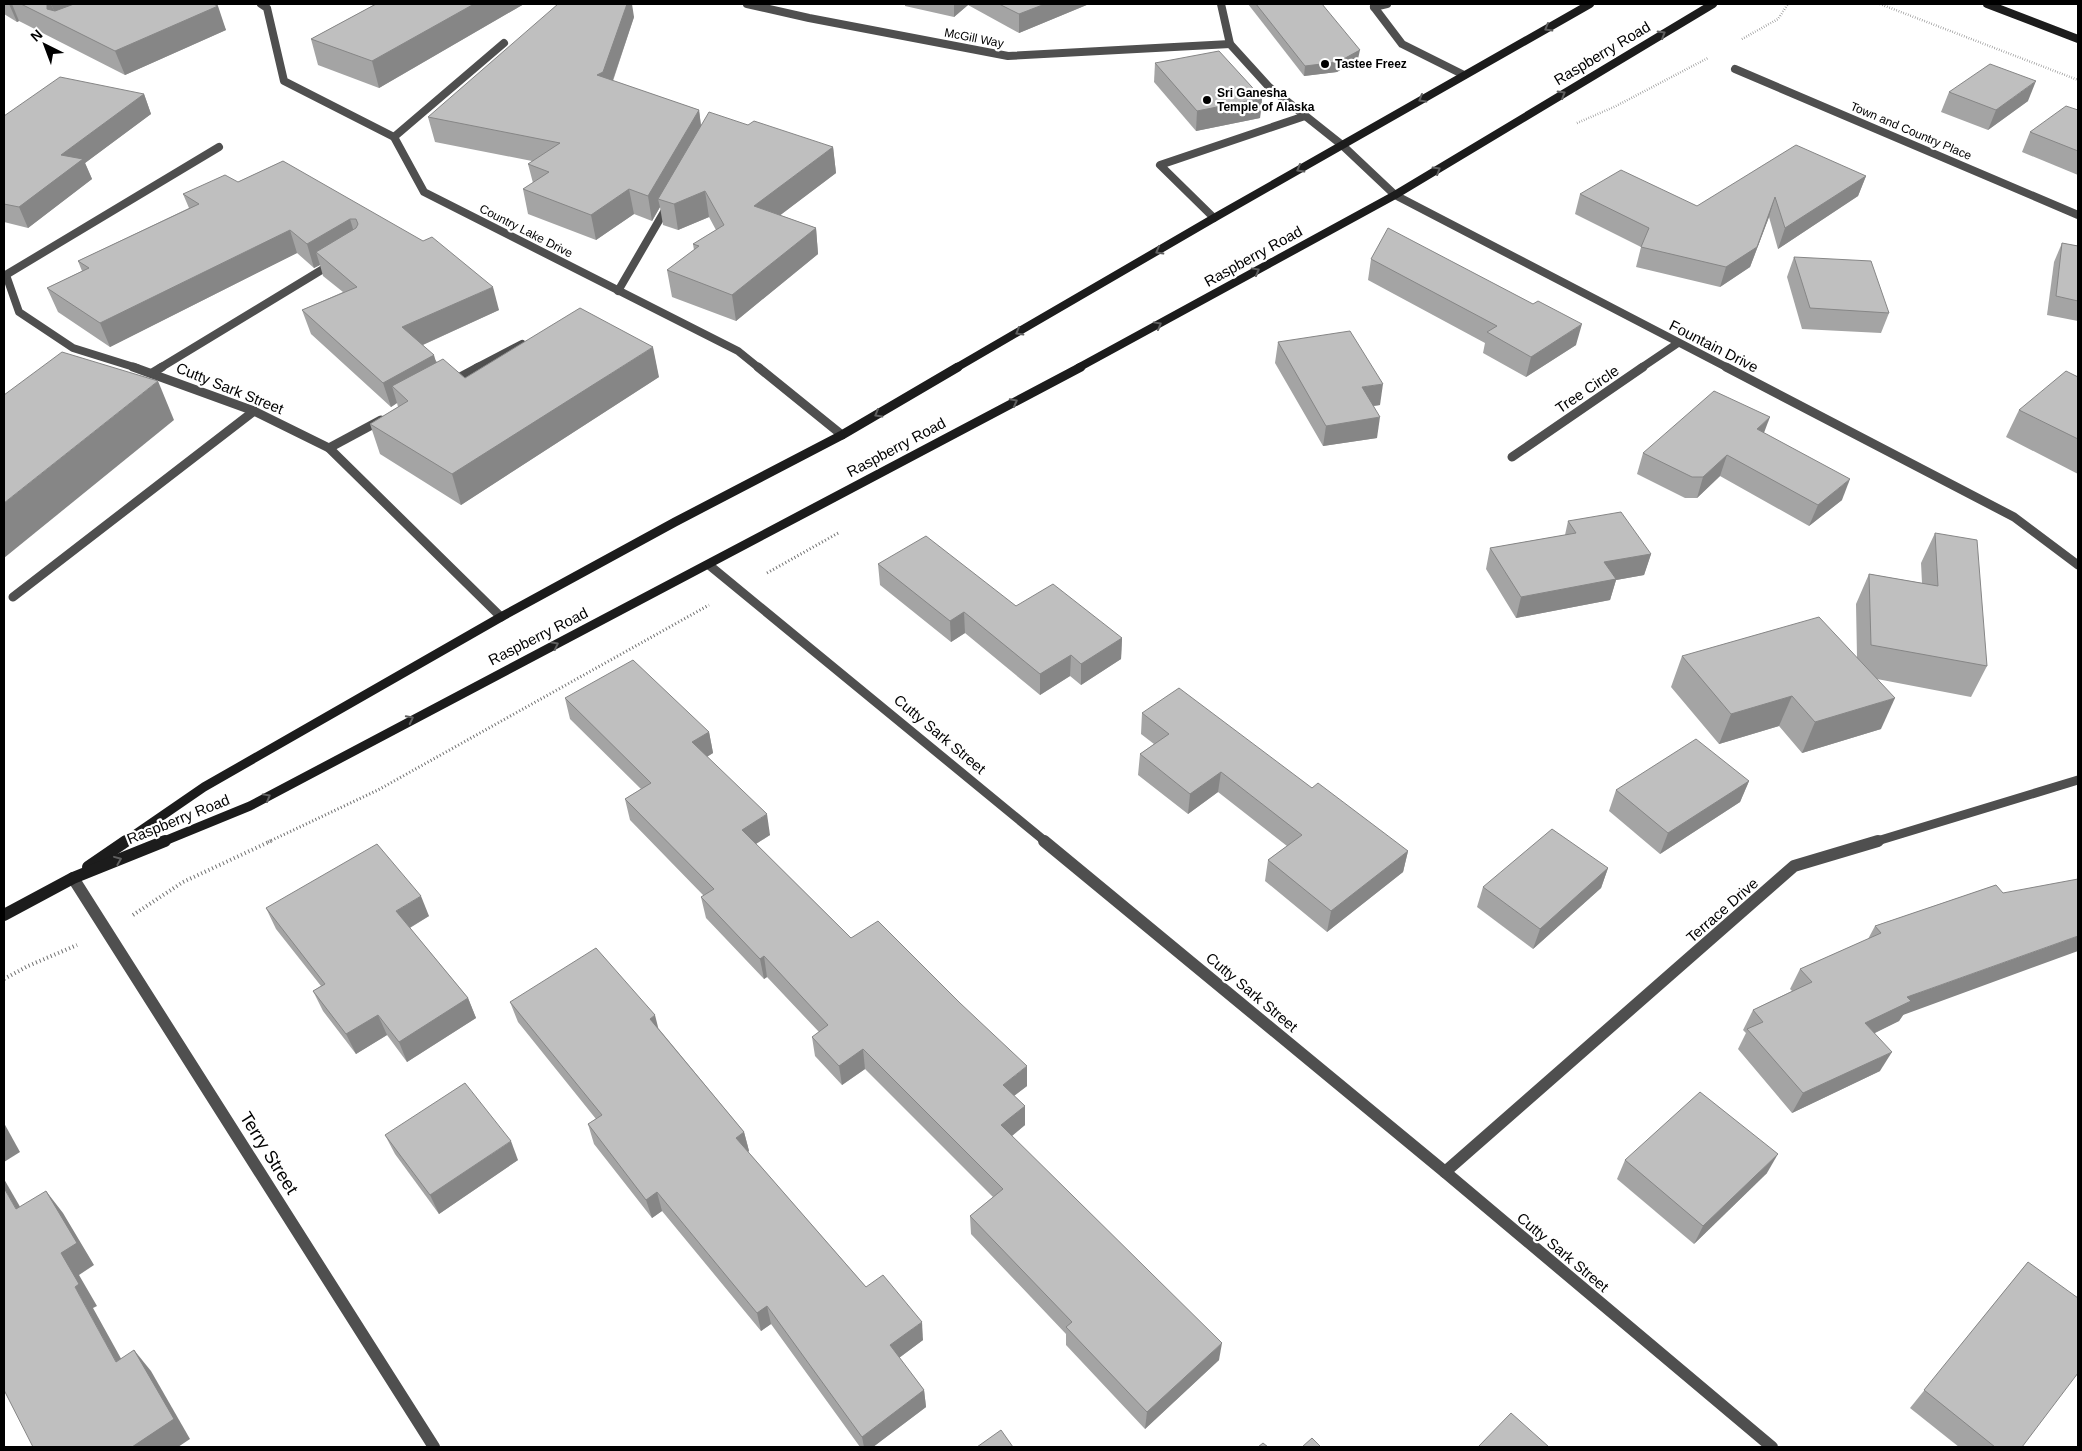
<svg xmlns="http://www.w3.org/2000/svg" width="2082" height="1451" font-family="Arial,sans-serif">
<rect width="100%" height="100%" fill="#fff"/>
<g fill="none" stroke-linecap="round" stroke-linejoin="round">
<g stroke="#717171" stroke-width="2.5" stroke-dasharray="0.5 2" stroke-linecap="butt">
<polyline points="1880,4 2078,80"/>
<polyline points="1742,39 1778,19 1788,4"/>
<polyline points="1577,123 1616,106 1708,58"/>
</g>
<g stroke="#717171" stroke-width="3" stroke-dasharray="1 2.5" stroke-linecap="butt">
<polyline points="767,573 840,532"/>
<polyline points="268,842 378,790 709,605"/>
</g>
<g stroke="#717171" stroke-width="4" stroke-dasharray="1 3" stroke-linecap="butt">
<polyline points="133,915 183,882 271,841"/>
<polyline points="4,979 28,966 77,945"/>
</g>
<g stroke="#4f4f4f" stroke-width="8">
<polyline points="261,4 267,8 284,81 394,137 424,192 738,351 759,368"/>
<polyline points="1374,4 1374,7 1387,4"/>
<polyline points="1374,7 1402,44 1464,75"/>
<polyline points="394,137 504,43"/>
<polyline points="1214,218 1160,165 1305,116"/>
<polyline points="6,275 19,312 73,348 137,368"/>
<polyline points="4,276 219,147"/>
<polyline points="618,291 668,205"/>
<polyline points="160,368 333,263"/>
<polyline points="476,368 522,344"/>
</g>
<g stroke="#4f4f4f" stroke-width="9">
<polyline points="133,367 254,411 329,448 501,617"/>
<polyline points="758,367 842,435"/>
<polyline points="152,373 162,367"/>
<polyline points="451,382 479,367"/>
<polyline points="329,448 381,420"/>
<polyline points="13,597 254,411"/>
</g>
<g stroke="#4f4f4f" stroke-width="8">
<polyline points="747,4 809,18 1008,56 1230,44"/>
<polyline points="1221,4 1230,44 1269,87 1342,145 1395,195 1728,368"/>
<polyline points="1735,69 2078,215"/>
<polyline points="1641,368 1678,343"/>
</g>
<g stroke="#4f4f4f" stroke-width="9">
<polyline points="1726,367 2014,517 2078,565"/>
<polyline points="1512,457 1643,367"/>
<polyline points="709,565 1046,842"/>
<polyline points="1874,842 2078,780"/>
</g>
<g stroke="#4f4f4f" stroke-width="12">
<polyline points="1044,841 1445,1172 1772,1447"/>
<polyline points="73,878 434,1447"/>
<polyline points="1445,1172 1794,866 1878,841"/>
</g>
<g stroke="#1c1c1c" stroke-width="8">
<polyline points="1987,4 2078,39"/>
<polyline points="956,368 1214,218 1590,4"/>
<polyline points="1078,368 1395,195 1713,4"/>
</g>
<g stroke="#1c1c1c" stroke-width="9">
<polyline points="124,842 204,787 501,617 675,522 842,435 958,367"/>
<polyline points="162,842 250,806 1081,367"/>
</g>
<g stroke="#1c1c1c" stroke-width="12">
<polyline points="88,867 126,841"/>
<polyline points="4,915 73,878 165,841"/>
</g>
</g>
<g fill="#a4a4a4">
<polygon points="4,4 213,4 226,30 125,75 19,21 17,22 4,14"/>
<polygon points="376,4 524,4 379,88 318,65 311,39"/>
<polygon points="905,4 1089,4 1019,33 968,5 954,17 905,6"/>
<polygon points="1248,4 1322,4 1358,59 1337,72 1304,76"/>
<polygon points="634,17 613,81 699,110 701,126 748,125 833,147 836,173 780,215 816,228 818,254 736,321 672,297 667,270 694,250 693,244 716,230 709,217 678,230 663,225 660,207 652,221 634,214 596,240 528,214 523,189 533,183 528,164 532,161 435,142 428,117"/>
<polygon points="1155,63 1262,98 1260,118 1196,131 1154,82"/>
<polygon points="1949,92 2028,101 1988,130 1941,112"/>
<polygon points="144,94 151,114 85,163 92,179 28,228 4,222 4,116"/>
<polygon points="2078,110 2078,175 2022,152 2030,132"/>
<polygon points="283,161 499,310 423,345 437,362 465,378 659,377 461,505 380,454 370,424 398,407 397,403 391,407 311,334 302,310 343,292 323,276 320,265 314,268 297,253 110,347 58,312 47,288 82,271 78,261 189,208 183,194 238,182"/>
<polygon points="1866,176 1858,196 1778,249 1769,217 1750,267 1720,287 1636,267 1641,247 1575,214 1580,194 1697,206"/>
<polygon points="2062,243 2078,246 2078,321 2047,315 2054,262"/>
<polygon points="1794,257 1889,313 1881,333 1802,329 1787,277"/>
<polygon points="1371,259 1533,304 1576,345 1526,377 1483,353 1485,343 1368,280"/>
<polygon points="1278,342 1380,405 1373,406 1377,438 1323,446 1275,363"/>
<polygon points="2078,376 2078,474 2006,437 2019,410"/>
<polygon points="1764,433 1842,500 1809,526 1720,476 1697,498 1685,498 1637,474 1643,453"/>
<polygon points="1568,521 1651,554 1644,575 1616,580 1610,600 1516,618 1486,569 1490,548 1565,535"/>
<polygon points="1935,533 1987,666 1971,697 1877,679 1881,729 1802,753 1779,726 1719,744 1671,687 1682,656 1857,657 1856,604 1869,574 1922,583 1921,563"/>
<polygon points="878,564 1122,638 1121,659 1081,685 1070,676 1040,695 965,633 951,642 880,585"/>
<polygon points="565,698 709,732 713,753 707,757 770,835 756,844 851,938 1027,1086 1014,1096 1025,1106 1025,1125 1012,1136 1219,1360 1145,1429 1066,1345 1066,1334 971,1234 970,1216 993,1197 865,1069 842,1085 815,1056 812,1037 819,1032 767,977 764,979 706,918 701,897 704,896 630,820 625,799 641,789 570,719"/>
<polygon points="1142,713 1312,788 1408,851 1403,872 1327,932 1265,881 1268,860 1287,846 1218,792 1188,814 1138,775 1140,754 1154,744 1141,734"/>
<polygon points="1749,781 1740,802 1660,854 1609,811 1616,790"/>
<polygon points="1608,868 1601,888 1533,949 1477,907 1483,887"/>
<polygon points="1996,885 1899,1021 1875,1033 1880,1071 1792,1113 1738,1049 1746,1033 1743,1030 1753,1010 1792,991 1790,989 1800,969 1868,939 1875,926"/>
<polygon points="266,908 429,916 410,928 468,998 476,1018 407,1062 387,1035 356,1054 323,1011 313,991 321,986 276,929"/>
<polygon points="510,1002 659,1029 744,1132 749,1151 748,1152 866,1287 923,1340 899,1358 924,1390 926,1407 873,1447 860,1447 771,1324 761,1331 662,1211 652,1218 594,1144 588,1124 596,1119 518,1022"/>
<polygon points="385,1135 518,1160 439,1214 395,1154"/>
<polygon points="1625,1160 1767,1173 1694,1244 1617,1179"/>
<polygon points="2028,1262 2022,1447 1959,1447 1910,1408"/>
</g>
<g fill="#868686">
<polygon points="9,4 12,4 19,21 17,22"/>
<polygon points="48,4 51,4 59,23 47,9 47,5"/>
<polygon points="51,4 113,4 59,23"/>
<polygon points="474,4 524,4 379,88 372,61"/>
<polygon points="627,4 632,4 634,17 607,97 597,75"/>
<polygon points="954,4 968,4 968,5 954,17"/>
<polygon points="1045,4 1089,4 1019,33 1019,14"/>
<polygon points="218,6 226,30 125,75 115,51"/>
<polygon points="1360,50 1358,59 1337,72 1304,76 1305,66"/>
<polygon points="2036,81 2028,101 1988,130 1996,110"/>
<polygon points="144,94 151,114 85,163 92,179 28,228 19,207 61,155"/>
<polygon points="1262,98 1260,118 1196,131 1197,111"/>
<polygon points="699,110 702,134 658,199 660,207 652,221 648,196"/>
<polygon points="833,147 836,173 758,232 754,206"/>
<polygon points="1866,176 1858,196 1778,249 1785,228"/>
<polygon points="629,189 634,214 596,240 591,215"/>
<polygon points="705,191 709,217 678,230 674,204"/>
<polygon points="1775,197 1769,217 1750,267 1720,287 1726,267"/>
<polygon points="350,219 357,242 316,252 320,265 314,268 307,244"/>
<polygon points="816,228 818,254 736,321 732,295"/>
<polygon points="290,230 297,253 110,347 100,323"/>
<polygon points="493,287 499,310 409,351 402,327"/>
<polygon points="1582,324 1576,345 1526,377 1531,357"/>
<polygon points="653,347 659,377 461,505 452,474"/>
<polygon points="434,355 441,379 392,386 397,403 391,407 383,383"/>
<polygon points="158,381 174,420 4,558 4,503"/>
<polygon points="1383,384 1380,405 1358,408 1362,387"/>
<polygon points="1380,417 1377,438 1323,446 1326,426"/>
<polygon points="1770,417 1762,438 1757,429"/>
<polygon points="1727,455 1720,476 1697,498 1703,477"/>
<polygon points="1850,479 1842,500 1809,526 1818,505"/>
<polygon points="1651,554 1644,575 1616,580 1610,600 1516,618 1521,597 1604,562"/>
<polygon points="964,612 965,633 951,642 950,621"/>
<polygon points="1122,638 1121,659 1081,685 1081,664"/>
<polygon points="1071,655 1070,676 1040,695 1040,674"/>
<polygon points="1792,696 1779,726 1719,744 1731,714"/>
<polygon points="1895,698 1881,729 1802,753 1815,722"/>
<polygon points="709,732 713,753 696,763 692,742"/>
<polygon points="1221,772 1218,792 1188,814 1190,794"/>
<polygon points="1749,781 1740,802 1660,854 1668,833"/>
<polygon points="767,814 770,835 746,850 742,830"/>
<polygon points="1408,851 1403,872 1327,932 1331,911"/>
<polygon points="1608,868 1601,888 1533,949 1540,929"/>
<polygon points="421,896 429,916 404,931 396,911"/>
<polygon points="2078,936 2078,951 1903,1015 1899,1021 1854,1043 1865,1023 1907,997"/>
<polygon points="764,956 767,977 764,979 760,959"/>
<polygon points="468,998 476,1018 407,1062 399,1042"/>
<polygon points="378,1015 387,1035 356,1054 346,1034"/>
<polygon points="655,1015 660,1035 650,1019"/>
<polygon points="863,1049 865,1069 842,1085 839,1066"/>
<polygon points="1892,1052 1880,1071 1792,1113 1803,1093"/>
<polygon points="1027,1066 1027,1086 1003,1104 1003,1085"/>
<polygon points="1025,1106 1025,1125 1002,1144 1001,1125"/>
<polygon points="4,1123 20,1152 4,1162"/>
<polygon points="744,1132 749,1151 740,1157 736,1138"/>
<polygon points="511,1141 518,1160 439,1214 430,1195"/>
<polygon points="1778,1154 1767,1173 1694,1244 1703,1226"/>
<polygon points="4,1179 34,1231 16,1209 4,1188"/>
<polygon points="46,1191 63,1213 94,1265 79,1275 97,1306 93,1308 134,1382 116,1362 75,1287 61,1253"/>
<polygon points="657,1192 662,1211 652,1218 646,1200"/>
<polygon points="767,1306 771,1324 761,1331 757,1313"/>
<polygon points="922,1322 923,1340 892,1363 890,1345"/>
<polygon points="1222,1343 1219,1360 1145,1429 1147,1412"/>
<polygon points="134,1350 151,1371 190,1439 178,1447 132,1447"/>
<polygon points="924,1390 926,1407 873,1447 864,1447 862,1437"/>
</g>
<g fill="#bfbfbf" stroke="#868686">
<polygon points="21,4 48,4 47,5 47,9 55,11 74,4 213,4 218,6 115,51"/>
<polygon points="376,4 474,4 372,61 311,39"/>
<polygon points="558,4 627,4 603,72 597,75 699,110 648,196 629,189 591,215 523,189 549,172 528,164 560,143 428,117"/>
<polygon points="999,4 1045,4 1019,14"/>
<polygon points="1256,4 1322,4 1360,50 1338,62 1305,66"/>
<polygon points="1219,51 1262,98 1197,111 1155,63"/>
<polygon points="1990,64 2036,81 1996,110 1949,92"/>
<polygon points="60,77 144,94 61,155 83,159 19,207 4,204 4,116"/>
<polygon points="2066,106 2078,110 2078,151 2030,132"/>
<polygon points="709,112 748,125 754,121 833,147 754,206 816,228 732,295 667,270 699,246 693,244 724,225 705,191 674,204 658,199"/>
<polygon points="1796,145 1866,176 1785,228 1775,197 1757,247 1726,267 1641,247 1649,228 1580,194 1621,170 1697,206"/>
<polygon points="283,161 423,241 432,237 493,287 402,327 434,355 383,383 302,310 357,287 316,252 356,228 358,224 356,219 350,219 307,244 290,230 100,323 47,288 89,268 78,261 199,204 183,194 225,175 238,182"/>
<polygon points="1388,228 1533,304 1538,301 1582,324 1531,357 1487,332 1497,326 1371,259"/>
<polygon points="2062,243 2078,246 2078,301 2056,296"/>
<polygon points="1794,257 1871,261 1889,313 1810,308"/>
<polygon points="580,308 653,347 452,474 370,424 408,401 392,386 443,359 465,378"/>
<polygon points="1350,331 1383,384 1362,387 1380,417 1326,426 1278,342"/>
<polygon points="62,352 158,381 4,503 4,395"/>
<polygon points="2066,371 2078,377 2078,376 2078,439 2019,410"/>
<polygon points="1714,391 1770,417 1757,429 1850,479 1818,505 1727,455 1703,477 1692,477 1643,453"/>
<polygon points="1621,512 1651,554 1604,562 1616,579 1521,597 1490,548 1576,533 1568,521"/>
<polygon points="1935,533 1977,540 1987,666 1871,645 1869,574 1938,586"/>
<polygon points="926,536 1016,606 1053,584 1122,638 1081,664 1071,655 1040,674 964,612 950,621 878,564"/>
<polygon points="1819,617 1895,698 1815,722 1792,696 1731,714 1682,656"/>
<polygon points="633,660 709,732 692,742 767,814 742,830 851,938 878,921 960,1003 1027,1066 1003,1085 1025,1106 1001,1125 1222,1343 1147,1412 1066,1327 1072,1322 970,1216 1003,1189 863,1049 839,1066 812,1037 828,1025 764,956 760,959 701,897 714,889 625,799 651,783 565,698"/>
<polygon points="1179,688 1312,788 1318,783 1408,851 1331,911 1268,860 1302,835 1221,772 1190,794 1140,754 1169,734 1142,713"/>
<polygon points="1696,739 1749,781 1668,833 1616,790"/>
<polygon points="1552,829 1608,868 1540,929 1483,887"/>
<polygon points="377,844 421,896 396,911 468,998 399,1042 378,1015 346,1034 313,991 325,984 266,908"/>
<polygon points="2078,879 2078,936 1907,997 1911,1001 1865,1023 1892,1052 1803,1093 1747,1029 1763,1022 1753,1010 1812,982 1800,969 1881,933 1875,926 1996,885 2003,893"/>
<polygon points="596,948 655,1015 650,1019 744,1132 736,1138 866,1287 883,1275 922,1322 890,1345 924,1390 862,1437 767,1306 757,1313 657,1192 646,1200 588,1124 602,1115 510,1002"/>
<polygon points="465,1083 511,1141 430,1195 385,1135"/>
<polygon points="1700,1092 1778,1154 1703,1226 1625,1160"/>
<polygon points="4,1188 16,1209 46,1191 77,1243 61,1253 79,1284 75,1287 116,1362 134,1350 174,1419 132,1447 33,1447 4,1390"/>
<polygon points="2028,1262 2078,1298 2078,1373 2022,1447 1995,1447 1924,1390"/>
<polygon points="1511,1413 1549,1447 1478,1447"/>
<polygon points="1001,1430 1013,1447 977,1447"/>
<polygon points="1312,1438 1321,1447 1302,1447"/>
<polygon points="1263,1443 1268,1447 1258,1447"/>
</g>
<defs><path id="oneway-chevron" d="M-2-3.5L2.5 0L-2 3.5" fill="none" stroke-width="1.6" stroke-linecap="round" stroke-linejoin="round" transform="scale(1.25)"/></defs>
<g stroke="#606060">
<use href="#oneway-chevron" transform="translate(1548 28) rotate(150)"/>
<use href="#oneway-chevron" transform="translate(1662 34) rotate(-31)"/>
<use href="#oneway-chevron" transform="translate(1562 94) rotate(-31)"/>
<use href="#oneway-chevron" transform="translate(1422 99) rotate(150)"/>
<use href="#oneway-chevron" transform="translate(1300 169) rotate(150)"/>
<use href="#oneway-chevron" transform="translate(1437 170) rotate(-31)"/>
<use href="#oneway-chevron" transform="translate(1159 251) rotate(150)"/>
<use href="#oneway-chevron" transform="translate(1256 271) rotate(-29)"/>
<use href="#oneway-chevron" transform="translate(1158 325) rotate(-29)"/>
<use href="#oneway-chevron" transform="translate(1019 332) rotate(150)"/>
<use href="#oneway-chevron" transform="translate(1014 402) rotate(-28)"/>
<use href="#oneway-chevron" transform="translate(878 414) rotate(150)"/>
<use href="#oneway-chevron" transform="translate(555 645) rotate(-27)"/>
<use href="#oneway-chevron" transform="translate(410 719) rotate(-27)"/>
<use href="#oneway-chevron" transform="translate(267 797) rotate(-29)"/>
<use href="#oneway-chevron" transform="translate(118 860) rotate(-22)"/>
</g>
<g fill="#000" stroke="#fff" stroke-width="2">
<circle cx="1325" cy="64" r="5"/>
<circle cx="1207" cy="100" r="5"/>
</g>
<g text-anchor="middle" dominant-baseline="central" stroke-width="4.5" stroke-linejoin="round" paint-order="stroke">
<g font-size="12" fill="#000" stroke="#fff">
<text transform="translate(974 38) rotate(11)">McGill Way</text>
<text transform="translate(1911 131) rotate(23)">Town and Country Place</text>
<text transform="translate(526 231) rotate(27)">Country Lake Drive</text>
</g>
<g font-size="12" font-weight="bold" fill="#000" stroke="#fff" text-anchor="start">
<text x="1335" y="64">Tastee Freez</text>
<text x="1217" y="93">Sri Ganesha<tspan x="1217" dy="14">Temple of Alaska</tspan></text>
</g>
<g font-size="15" fill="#000" stroke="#fff">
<text transform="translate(1602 53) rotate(-31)">Raspberry Road</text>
<text transform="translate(1253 256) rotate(-29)">Raspberry Road</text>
<text transform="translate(1714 346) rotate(27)">Fountain Drive</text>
<text transform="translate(230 388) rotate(22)">Cutty Sark Street</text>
<text transform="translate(1587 389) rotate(-34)">Tree Circle</text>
<text transform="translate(896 447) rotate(-28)">Raspberry Road</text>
<text transform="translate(538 636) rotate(-27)">Raspberry Road</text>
<text transform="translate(940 734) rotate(40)">Cutty Sark Street</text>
<text transform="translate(178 819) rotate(-22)">Raspberry Road</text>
<text transform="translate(1722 910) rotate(-41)">Terrace Drive</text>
<text transform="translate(1252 992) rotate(40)">Cutty Sark Street</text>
<text transform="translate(1563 1252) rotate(40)">Cutty Sark Street</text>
</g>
<g font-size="18" fill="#000" stroke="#fff">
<text transform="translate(269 1153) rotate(58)">Terry Street</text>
</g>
</g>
<rect width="2082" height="1451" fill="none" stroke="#000000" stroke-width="10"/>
<g transform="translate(45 45) rotate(318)" stroke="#ffffff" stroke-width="4" paint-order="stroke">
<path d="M0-4L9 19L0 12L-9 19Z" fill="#000000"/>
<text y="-8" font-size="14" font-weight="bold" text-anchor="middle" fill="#000000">N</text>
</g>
</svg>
